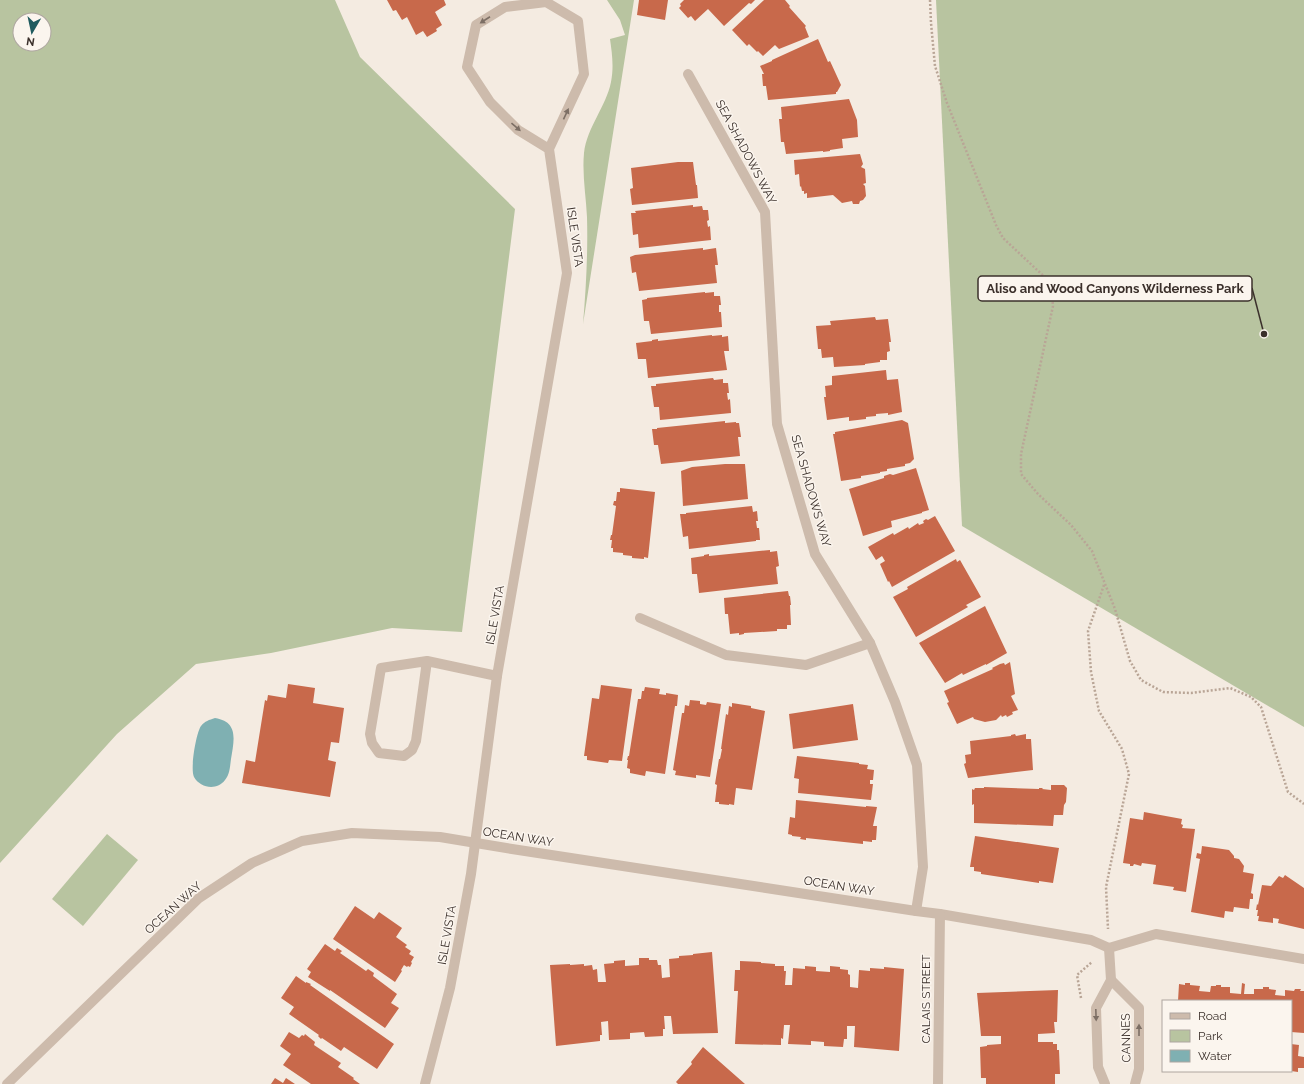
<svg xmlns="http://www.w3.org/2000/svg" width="1304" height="1084" font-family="Raleway,sans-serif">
<rect width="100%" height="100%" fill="#f4ebe1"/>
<g fill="#b8c4a0" fill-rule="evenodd">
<path d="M0,0H335L360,57L515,209L462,632L392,628L271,653L196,664L117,734L0,863ZM20,20H44V44H20Z"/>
<path d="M607,0H634L583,324C586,288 588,253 587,217C586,196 582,174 584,153C587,127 606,107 611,82C614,67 612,53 610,39L625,35L620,20Z"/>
<polygon points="936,0 1304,0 1304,727 962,526"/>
<polygon points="107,834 138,860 83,926 52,899"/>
</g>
<path fill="#7fb0b2" d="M215,718C239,722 234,740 231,759C230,766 230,774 225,780C217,791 200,788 194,777C190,769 196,733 201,726C205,721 209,720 215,718Z"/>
<g fill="#c8694b">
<polygon points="387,0 444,0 446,5 435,12 442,25 436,29 437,31 427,37 423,31 416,35 407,17 402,20 396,10 393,11"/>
<polygon points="639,0 668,0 665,20 637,15"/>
<polygon points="684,0 755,0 751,4 749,3 724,26 708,9 695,21 691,16 688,18 679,8 681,6 680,4"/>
<polygon points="764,0 785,0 790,6 789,7 806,26 805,27 809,37 779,49 775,45 763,56 758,51 757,52 749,44 747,46 732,30"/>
<polygon points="818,39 828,62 830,61 841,85 837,92 836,92 836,94 768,100 766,86 763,86 762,74 764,74 760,66 772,61 772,60"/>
<polygon points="849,99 857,120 858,137 842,139 843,148 830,150 830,151 823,152 823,151 786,154 784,142 781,142 779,119 782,119 781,107"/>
<polygon points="860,154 863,164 861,167 865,169 866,183 863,184 865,186 866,196 863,200 860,201 859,204 853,204 852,201 842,203 833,195 807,198 807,193 804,194 804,191 802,191 801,186 800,187 799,174 795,175 794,160"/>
<polygon points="678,162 693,162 696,185 697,185 698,198 632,205 630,189 633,188 631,168"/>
<polygon points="693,205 693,207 702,206 703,210 708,210 709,220 707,221 708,227 710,226 711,240 639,248 638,234 633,235 631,213 636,213 635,211"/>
<polygon points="703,248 703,250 716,248 718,265 715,265 717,283 639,291 636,272 632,273 630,257 635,255"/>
<polygon points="705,292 705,293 714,292 714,296 720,296 721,305 719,305 719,312 721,312 722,327 651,334 649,321 644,321 642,300 647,299 647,298"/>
<polygon points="875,317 876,320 888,319 891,342 889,342 890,351 887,352 887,360 880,360 880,362 865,364 865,365 834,367 833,357 822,358 821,349 818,349 816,326 831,325 830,321"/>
<polygon points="712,335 712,336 722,335 722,337 728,336 729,351 724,351 727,370 648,378 646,359 638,359 636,343 652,341 652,340 658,339 658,341"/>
<polygon points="886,370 887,380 898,379 902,412 888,415 888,413 876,414 876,416 866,417 866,419 849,421 849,417 827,420 824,397 826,397 825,386 832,385 832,376"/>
<polygon points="713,378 714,380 723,379 723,383 728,383 729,393 727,393 728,400 730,399 731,413 660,420 659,407 654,407 651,386 656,386 656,384"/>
<polygon points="902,420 908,423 914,459 910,463 905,464 905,466 887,469 887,471 880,472 880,473 861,476 861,478 841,481 833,434 835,434 835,432"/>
<polygon points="725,421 725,423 736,422 736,423 739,423 741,437 738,437 740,456 661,464 658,445 654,445 652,429 657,429 657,428"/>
<polygon points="725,464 745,464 748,499 683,506 681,471 692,467"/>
<polygon points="916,468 929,510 922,512 922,513 891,521 892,527 863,536 849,489 884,478 884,476 890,474 893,475"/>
<polygon points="620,488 655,492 648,558 644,557 644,559 632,558 632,556 623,555 623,553 613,552 613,548 611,548 612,540 610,540 611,535 612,535 616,506 613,505 614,501 616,501 617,492 620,492"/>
<polygon points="752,506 753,512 757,511 758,521 756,521 757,528 759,528 760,540 756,540 756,541 689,549 688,536 683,537 680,514 686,514 686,513"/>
<polygon points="935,516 955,551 892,587 889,581 888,582 880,564 885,561 882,556 876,560 868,547 893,533 894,535 908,527 909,529 918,523 919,525 924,523 923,521 926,519 928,520"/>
<polygon points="770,550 770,552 777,551 779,566 776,567 778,584 699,593 697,574 692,574 691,558 704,556 704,555 709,554 709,556"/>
<polygon points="956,559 957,562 960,560 981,597 966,605 968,607 916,637 893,597 908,589 907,587"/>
<polygon points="788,591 789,596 790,596 791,605 790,605 791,625 787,625 787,629 777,629 777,631 744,633 744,634 739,635 739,633 730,634 728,614 725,614 724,598"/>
<polygon points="985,606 1007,653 986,665 986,664 963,675 962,673 945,683 919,643"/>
<polygon points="1010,662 1015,694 1011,696 1018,710 1012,712 1013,714 1007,717 1006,715 1002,717 1001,715 996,720 985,722 974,719 973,717 957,724 947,703 949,702 944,691 993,669 992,668 1000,664 1004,663 1005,665"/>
<polygon points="288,684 315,688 313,703 344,708 339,743 331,742 328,760 336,762 330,797 242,783 246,760 255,762 265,700 267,701 268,695 286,698"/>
<polygon points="601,685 632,689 622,761 609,760 608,763 587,760 587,756 584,756 592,698 599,699"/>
<polygon points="645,687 660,689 659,694 666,695 666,693 678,695 677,706 675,706 665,774 646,771 645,776 630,773 630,769 627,768 628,760 627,760 628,756 629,756 638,699 641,699 642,691 644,691"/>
<polygon points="690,700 700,701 700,704 706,705 707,702 721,704 710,777 696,775 696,778 675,775 676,771 673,770 682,713 684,713 685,705 689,706"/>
<polygon points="732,703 751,706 751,708 765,711 752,790 736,788 734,805 729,804 729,805 719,804 719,802 715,802 717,785 715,784 719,759 720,759 722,749 721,749 726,714 728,715 729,706 732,707"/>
<polygon points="853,704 858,740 793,749 789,714"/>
<polygon points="1015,734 1016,736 1026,734 1026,739 1031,739 1033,770 968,778 964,764 966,763 965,755 971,754 970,741 1011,736 1011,735"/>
<polygon points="797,756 859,763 859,764 868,765 867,769 874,770 873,780 870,780 870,784 873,784 871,800 798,793 799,779 794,778"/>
<polygon points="1051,785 1064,785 1067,788 1066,802 1064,805 1063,815 1054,815 1053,826 974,823 974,804 972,805 972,789 974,790 975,788 984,788 984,787 1039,789 1039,788 1043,788 1042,789 1051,790"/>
<polygon points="796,800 866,807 866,806 877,807 873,826 877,826 876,840 872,840 872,842 863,841 863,844 806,838 806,840 800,839 801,837 792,836 792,835 788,834 790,817 795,818"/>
<polygon points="1144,812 1182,819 1181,824 1183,825 1182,828 1195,829 1186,892 1173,890 1174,887 1153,884 1156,865 1142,863 1141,866 1134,864 1133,866 1130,866 1130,864 1123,863 1130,818 1143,820"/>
<polygon points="975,836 1059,848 1053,883 1039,881 1039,883 981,874 981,872 974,871 974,867 970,867"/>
<polygon points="1202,846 1229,850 1234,856 1234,858 1239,859 1244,866 1243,872 1254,874 1251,893 1253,894 1253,899 1250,899 1249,909 1234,907 1233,912 1225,911 1224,918 1191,912 1200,859 1196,858 1197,853 1201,854"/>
<polygon points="1285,875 1304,888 1304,929 1278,923 1279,919 1273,918 1273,923 1258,921 1259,916 1257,916 1258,910 1256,910 1257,904 1258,905 1262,885 1271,886 1279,876 1283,878"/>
<polygon points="355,906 374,919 379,912 402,928 396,937 407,945 405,947 411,951 409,954 414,957 411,962 412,963 410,967 408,966 407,967 404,965 401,970 402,971 395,982 333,939"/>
<polygon points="325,944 335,951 337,948 342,951 340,953 366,971 368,969 374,973 373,976 397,994 391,1003 399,1008 385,1028 330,990 330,991 308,977 311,972 307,969"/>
<polygon points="712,952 718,1033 673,1034 671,1016 664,1016 665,1029 663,1029 663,1036 645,1037 644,1032 630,1033 630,1039 609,1040 608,1021 601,1022 602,1035 600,1035 600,1041 556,1046 550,965 570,964 570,965 584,964 584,966 592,965 593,970 597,969 598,982 606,982 604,964 614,963 614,961 625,960 625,966 639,965 639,958 649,958 649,960 657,960 658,965 661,965 662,978 670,977 669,959 679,958 679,956 693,955 693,954"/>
<polygon points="740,961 761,962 761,963 775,964 775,966 784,966 784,971 786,971 785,985 792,985 793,968 805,969 805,966 816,967 816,971 830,972 830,966 840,967 840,969 848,970 848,974 850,975 850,987 858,988 859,970 870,971 870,968 884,969 884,967 904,969 899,1051 854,1047 855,1026 847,1026 847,1039 844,1039 843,1047 824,1046 824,1042 811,1041 811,1045 788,1044 790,1025 784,1025 783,1039 781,1038 781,1045 735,1044 738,991 734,991 735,970 740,970"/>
<polygon points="296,976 306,983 306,982 311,984 310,985 394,1044 377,1069 344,1047 341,1051 322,1038 321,1039 318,1036 319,1035 289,1014 294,1007 281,998"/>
<polygon points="1185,983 1190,983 1190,985 1200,986 1199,991 1210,992 1211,986 1216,986 1216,985 1221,985 1221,987 1230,987 1230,993 1241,994 1242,983 1245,984 1244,994 1254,994 1254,989 1263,989 1263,987 1269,987 1269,989 1276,990 1275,995 1285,996 1285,990 1294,991 1295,989 1301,989 1300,991 1304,991 1304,1033 1291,1032 1291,1001 1178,1001 1179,984 1185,985"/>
<polygon points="1058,990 1057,1022 1054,1022 1055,1033 1038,1034 1038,1042 1053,1042 1053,1044 1057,1044 1057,1050 1059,1050 1060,1074 1055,1074 1055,1084 986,1084 986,1078 981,1078 980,1047 987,1046 987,1045 1001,1044 1001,1036 981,1036 977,993"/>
<polygon points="289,1032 299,1038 302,1035 304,1036 305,1034 315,1042 314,1045 341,1063 338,1067 354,1078 353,1079 360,1084 311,1084 283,1065 291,1054 280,1046"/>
<polygon points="1291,1044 1299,1045 1298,1056 1304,1057 1304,1068 1298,1068 1298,1072 1291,1071"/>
<polygon points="703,1047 745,1084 678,1084 676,1082 692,1064 691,1062"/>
<polygon points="275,1078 283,1083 286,1078 295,1084 271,1084"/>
</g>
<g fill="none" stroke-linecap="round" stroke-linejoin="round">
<g stroke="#b9a596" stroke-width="2.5" stroke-dasharray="2 2" stroke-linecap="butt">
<polyline points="930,0 931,23 935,66 947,103 996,225 1003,238 1051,283 1053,306 1021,454 1021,474 1038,494 1071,525 1092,551 1115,609 1130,661 1141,680 1163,692 1191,693 1230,688 1251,697 1261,707 1288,792 1304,804"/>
<polyline points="1104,585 1088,631 1091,672 1099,711 1122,749 1129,774 1106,887 1108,929"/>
<polyline points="1081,998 1077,975 1092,962"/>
</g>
<g stroke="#cdbbac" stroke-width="10">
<polyline points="688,74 765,212 777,424 815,554 870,643 895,702 917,765 923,867 916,911"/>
<polyline points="640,618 726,655 806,665 870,643"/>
<polyline points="427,661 416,741 412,750 404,756 379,753 372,743 370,734 381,668 427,661 497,676"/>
<polyline points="1109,948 1156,934 1304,959"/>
<polyline points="1111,980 1139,1008 1139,1069 1135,1084"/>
<polyline points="7,1084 199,898 252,863 302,841 352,833 440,837 512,849 916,911 940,914 1091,940 1109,948"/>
<polyline points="425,1084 450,988 471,874 497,676 567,273 549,149 584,74 578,21 546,2 505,7 476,25 467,67 490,102 518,130 549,149"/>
<polyline points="938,1084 940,914"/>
<polyline points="1105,1084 1098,1067 1096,1008 1111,980 1109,948"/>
</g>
</g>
<defs><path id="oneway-solid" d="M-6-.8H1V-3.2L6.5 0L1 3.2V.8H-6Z"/></defs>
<g fill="#7d6f65">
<use href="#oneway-solid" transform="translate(485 20) rotate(147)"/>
<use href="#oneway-solid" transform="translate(566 114) rotate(-65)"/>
<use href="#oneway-solid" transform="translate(516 127) rotate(41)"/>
<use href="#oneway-solid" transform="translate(1096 1015) rotate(88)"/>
<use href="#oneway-solid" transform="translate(1139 1030) rotate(-90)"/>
</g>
<g text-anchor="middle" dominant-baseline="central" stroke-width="3" stroke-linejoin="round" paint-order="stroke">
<g font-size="12" fill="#3b302b" stroke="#fbf5ee">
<text transform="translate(746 152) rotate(62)">SEA SHADOWS WAY</text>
<text transform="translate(575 237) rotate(82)">ISLE VISTA</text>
<text transform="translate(811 491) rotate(74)">SEA SHADOWS WAY</text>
<text transform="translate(495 615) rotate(-80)">ISLE VISTA</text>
<text transform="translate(518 837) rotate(9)">OCEAN WAY</text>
<text transform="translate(839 886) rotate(9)">OCEAN WAY</text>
<text transform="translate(173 908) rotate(-42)">OCEAN WAY</text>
<text transform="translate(447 935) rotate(-80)">ISLE VISTA</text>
<text transform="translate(926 999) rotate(-90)">CALAIS STREET</text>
<text transform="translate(1126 1038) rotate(-91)">CANNES</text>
</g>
</g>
<path fill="none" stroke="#3b302b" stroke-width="1.5" d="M1264 334L1252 288"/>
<circle fill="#3b302b" stroke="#fbf5ee" stroke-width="1.5" cx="1264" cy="334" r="4"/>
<rect fill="#fbf5ee" stroke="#3b302b" stroke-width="1.5" x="978" y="276" width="274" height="25" rx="4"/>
<g font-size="13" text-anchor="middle" font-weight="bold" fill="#3b302b">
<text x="1115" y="293">Aliso and Wood Canyons Wilderness Park</text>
</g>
<rect x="1162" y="1000" width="130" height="72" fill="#fbf5ee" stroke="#aea6a0"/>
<rect x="1170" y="1013" width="20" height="6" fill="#cdbbac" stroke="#aea6a0"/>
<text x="1198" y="1020" font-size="12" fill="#3b302b">Road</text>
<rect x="1170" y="1030" width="20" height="12" fill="#b8c4a0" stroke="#aea6a0"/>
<text x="1198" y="1040" font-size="12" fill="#3b302b">Park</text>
<rect x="1170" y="1050" width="20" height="12" fill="#7fb0b2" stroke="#aea6a0"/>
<text x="1198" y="1060" font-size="12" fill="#3b302b">Water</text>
<g transform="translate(32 32) rotate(189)"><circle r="19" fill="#fbf5ee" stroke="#aea6a0"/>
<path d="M0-3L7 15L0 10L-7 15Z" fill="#1f5a5e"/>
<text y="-6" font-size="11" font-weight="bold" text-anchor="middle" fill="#3b302b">N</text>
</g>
</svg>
